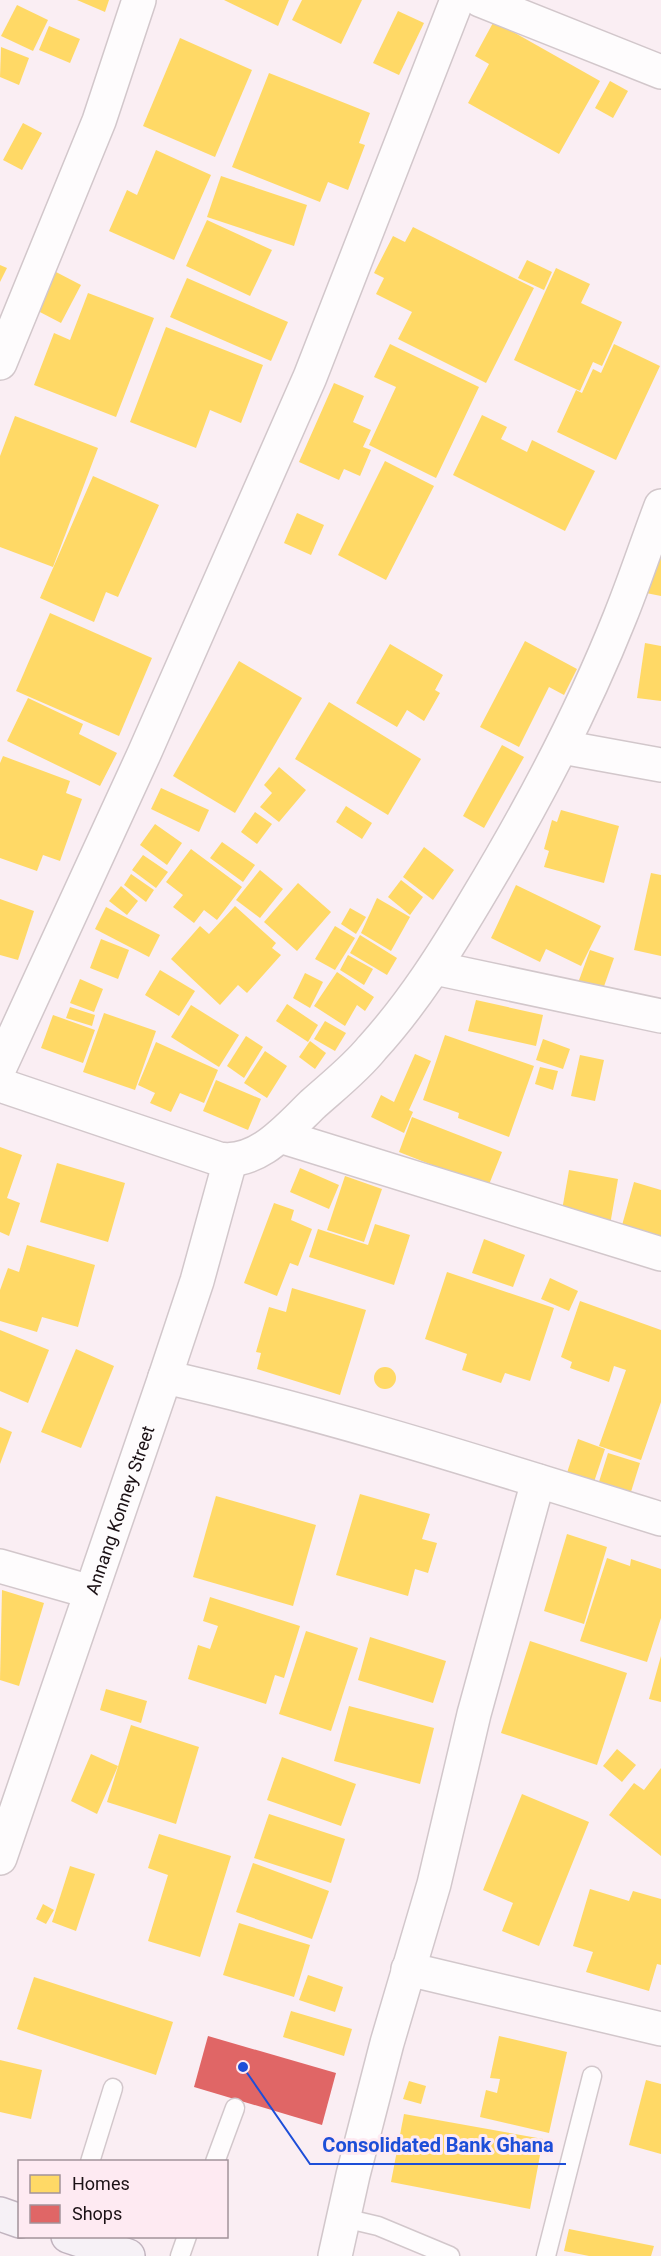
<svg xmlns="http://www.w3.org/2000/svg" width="661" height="2256" font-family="Roboto,sans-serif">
<rect width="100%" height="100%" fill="#faeef3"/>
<g fill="#ffd966">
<polygon points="77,0 109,0 105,12"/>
<polygon points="224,0 289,0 278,26"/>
<polygon points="302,0 362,0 341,44 292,20"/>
<polygon points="17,5 48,20 33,51 1,36"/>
<polygon points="398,11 424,23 399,75 373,63"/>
<polygon points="494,21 600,81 559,154 468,103 489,64 475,56"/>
<polygon points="49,26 80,39 70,63 39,50"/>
<polygon points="180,38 252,70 215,157 143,126"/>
<polygon points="1,47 29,58 19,85 0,77"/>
<polygon points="269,73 370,113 359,143 365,145 348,190 328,182 320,202 232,167"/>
<polygon points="610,81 628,91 613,118 595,108"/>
<polygon points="23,123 42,133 22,170 3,160"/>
<polygon points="156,150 211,175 174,260 109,231 127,190 137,195"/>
<polygon points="221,176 307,205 294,246 207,217"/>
<polygon points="207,220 272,250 250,296 186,266"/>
<polygon points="413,227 534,288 486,383 398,339 412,312 376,294 384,278 374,273 393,236 405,242"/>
<polygon points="527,260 552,272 544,290 518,278"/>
<polygon points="0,265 7,268 0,282"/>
<polygon points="556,268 590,284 581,303 622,322 602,366 593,362 580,391 514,360"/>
<polygon points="56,272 81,285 61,323 36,310"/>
<polygon points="187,278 288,322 271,361 170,317"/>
<polygon points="88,293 154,318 116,417 34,385 54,333 70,340"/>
<polygon points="166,327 263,365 241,423 210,410 196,448 130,422"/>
<polygon points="390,344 479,387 436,478 369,445 396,387 374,377"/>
<polygon points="614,344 660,366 616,460 557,432 576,390 582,393 593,369 601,373"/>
<polygon points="334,383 364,396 353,422 371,430 363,447 371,450 360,476 344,469 339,480 299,462"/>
<polygon points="482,415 507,427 501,439 527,452 532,440 595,471 565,531 453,475"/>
<polygon points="15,416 98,448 53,567 0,547 0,456"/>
<polygon points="385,461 434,486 386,580 338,555"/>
<polygon points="93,476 159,505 118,597 106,592 94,622 40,598"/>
<polygon points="297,513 324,525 311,555 284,543"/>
<polygon points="661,539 661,596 646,593"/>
<polygon points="50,613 152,658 119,736 16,691"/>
<polygon points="525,641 577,669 564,695 549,687 519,747 480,727"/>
<polygon points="645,643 661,646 661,701 637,698"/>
<polygon points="390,644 443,675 435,690 440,693 424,721 407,710 397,727 356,703"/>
<polygon points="239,661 302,698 235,813 173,776"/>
<polygon points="28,698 83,724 79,734 117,753 100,786 7,741"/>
<polygon points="329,702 421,759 388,815 295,759"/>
<polygon points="502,745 524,757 484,828 463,816"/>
<polygon points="3,756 70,781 66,793 82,799 60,861 43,855 37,871 0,858 0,763"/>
<polygon points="279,767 306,790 279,822 260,807 272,793 264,785"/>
<polygon points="161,788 209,810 199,832 151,809"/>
<polygon points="346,806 372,823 362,839 336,822"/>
<polygon points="561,810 619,826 604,883 544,867 549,851 544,849 552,820 557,822"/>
<polygon points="255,812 272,824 257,844 241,832"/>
<polygon points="155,824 182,843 167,865 140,845"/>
<polygon points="222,842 255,865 243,882 210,858"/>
<polygon points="424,847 454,870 433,900 403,877"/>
<polygon points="191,849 242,887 217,920 204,910 194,923 173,907 183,895 166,882"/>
<polygon points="143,855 168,872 156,888 132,870"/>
<polygon points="260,870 283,889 260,918 236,900"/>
<polygon points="651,873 661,875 661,956 634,950"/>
<polygon points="131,874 154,890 146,902 124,885"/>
<polygon points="401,880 423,897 410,915 388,897"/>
<polygon points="298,883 331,912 297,951 264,922"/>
<polygon points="516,885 601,926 581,966 546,949 540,962 491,938"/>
<polygon points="121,886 138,901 127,915 109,901"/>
<polygon points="377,898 410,917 391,951 361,933"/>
<polygon points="0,899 34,911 18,960 0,955"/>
<polygon points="235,906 276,943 272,948 281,955 247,993 238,985 220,1005 171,959 200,926 209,934"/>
<polygon points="106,907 160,935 149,957 95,929"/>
<polygon points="350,908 366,917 356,934 341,924"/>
<polygon points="335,926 355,938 335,970 315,959"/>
<polygon points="360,935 397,958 387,975 350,953"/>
<polygon points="101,939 129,950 118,979 90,968"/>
<polygon points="590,950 614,958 602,992 578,983"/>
<polygon points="348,955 373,969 364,985 340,970"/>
<polygon points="160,970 195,991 179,1016 145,995"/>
<polygon points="337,972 374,997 365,1011 357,1005 345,1026 314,1006"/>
<polygon points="305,973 323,982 310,1008 293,998"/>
<polygon points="80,979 103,989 94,1012 70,1003"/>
<polygon points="476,1000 543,1015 536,1046 468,1031"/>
<polygon points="287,1004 318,1025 308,1042 276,1021"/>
<polygon points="191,1005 239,1035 219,1067 171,1037"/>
<polygon points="70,1007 95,1015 92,1026 66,1018"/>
<polygon points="104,1013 156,1031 135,1090 83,1072"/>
<polygon points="53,1015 95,1030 83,1063 41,1048"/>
<polygon points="325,1021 346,1033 335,1051 314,1039"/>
<polygon points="445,1035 534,1066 509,1137 458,1118 459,1113 423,1100"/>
<polygon points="246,1036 263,1047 244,1078 227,1066"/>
<polygon points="543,1039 570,1049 563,1069 536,1060"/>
<polygon points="310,1041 326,1053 315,1069 299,1057"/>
<polygon points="156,1042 218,1070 204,1103 180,1093 171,1112 150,1103 155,1093 138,1085"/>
<polygon points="265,1051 287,1066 267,1098 244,1083"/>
<polygon points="415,1054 431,1061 409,1110 413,1112 404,1133 371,1117 381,1095 394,1102"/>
<polygon points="580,1055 604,1060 595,1101 571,1096"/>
<polygon points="540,1067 558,1071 553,1090 535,1084"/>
<polygon points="216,1080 261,1099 248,1130 203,1111"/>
<polygon points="412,1117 502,1152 488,1187 399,1152"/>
<polygon points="0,1147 22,1155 7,1198 20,1203 9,1236 0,1232"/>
<polygon points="57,1163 125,1183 108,1242 40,1222"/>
<polygon points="300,1168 339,1185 329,1209 290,1192"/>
<polygon points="569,1170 618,1179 610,1225 561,1216"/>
<polygon points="345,1176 382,1189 364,1242 327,1230"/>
<polygon points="634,1182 661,1190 661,1240 621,1229"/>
<polygon points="274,1203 294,1210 291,1220 312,1229 298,1266 290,1263 277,1296 244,1283"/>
<polygon points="375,1224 410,1235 394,1285 309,1257 318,1229 368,1245"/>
<polygon points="484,1239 525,1255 513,1287 472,1273"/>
<polygon points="27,1245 95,1265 78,1327 42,1317 37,1332 0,1321 0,1290 8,1268 19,1272"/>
<polygon points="447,1272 554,1308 530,1381 505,1373 501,1383 462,1370 467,1354 425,1339"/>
<polygon points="550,1278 578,1291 569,1311 541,1299"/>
<polygon points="292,1288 366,1310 340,1395 257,1369 261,1353 256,1352 269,1307 286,1312"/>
<polygon points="580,1301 661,1330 661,1402 641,1460 599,1446 626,1370 614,1366 609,1382 570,1368 572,1362 561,1357"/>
<polygon points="0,1330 49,1350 28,1403 0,1391"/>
<polygon points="76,1349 114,1366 81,1448 41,1432"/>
<circle cx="385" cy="1378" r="11"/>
<polygon points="0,1427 12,1432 0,1464"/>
<polygon points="578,1439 605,1449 592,1488 565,1479"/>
<polygon points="608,1453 640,1463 630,1495 598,1485"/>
<polygon points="360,1494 430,1514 422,1539 437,1543 428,1573 415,1569 408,1596 336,1575"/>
<polygon points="216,1496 316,1525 293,1606 193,1577"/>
<polygon points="567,1534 607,1547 584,1624 544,1611"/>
<polygon points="607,1558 630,1566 631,1559 661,1569 661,1618 647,1662 580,1641"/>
<polygon points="2,1590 44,1603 19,1686 0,1680"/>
<polygon points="210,1597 300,1626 284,1678 275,1675 266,1704 188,1679 198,1645 210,1649 218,1626 203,1621"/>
<polygon points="306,1631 358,1648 331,1731 279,1714"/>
<polygon points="370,1637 446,1661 433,1703 358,1680"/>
<polygon points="530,1641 627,1673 597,1765 501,1733"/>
<polygon points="661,1656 661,1702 649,1699"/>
<polygon points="106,1689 147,1701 141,1723 100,1710"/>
<polygon points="349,1706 434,1728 420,1784 334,1761"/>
<polygon points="131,1725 199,1747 176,1824 107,1802"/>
<polygon points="617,1749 636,1765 622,1782 603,1766"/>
<polygon points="91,1754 118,1766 97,1814 71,1801"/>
<polygon points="282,1757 356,1784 341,1826 267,1800"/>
<polygon points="661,1768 661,1856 609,1815 634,1783 644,1790"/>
<polygon points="522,1794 589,1822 539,1946 502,1931 513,1903 483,1890"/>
<polygon points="269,1814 345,1839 331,1883 254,1858"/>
<polygon points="159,1834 231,1856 200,1957 148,1941 168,1875 148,1868"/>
<polygon points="253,1863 329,1891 312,1939 236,1912"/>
<polygon points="70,1866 95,1874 76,1931 52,1922"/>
<polygon points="590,1889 629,1901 633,1891 661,1899 661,1965 657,1964 649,1991 586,1972 593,1952 573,1946"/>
<polygon points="43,1904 54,1910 46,1924 36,1919"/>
<polygon points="239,1923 310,1945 294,1997 223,1975"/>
<polygon points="308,1975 343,1987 335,2012 299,2000"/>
<polygon points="34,1977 173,2022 156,2075 17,2029"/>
<polygon points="291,2011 352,2029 344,2056 283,2037"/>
<polygon points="499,2036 567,2052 549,2133 480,2117 486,2090 497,2093 500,2079 490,2078"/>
<polygon points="0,2060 42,2070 31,2119 0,2112"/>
<polygon points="646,2080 661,2084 661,2154 629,2145"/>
<polygon points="409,2081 426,2086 421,2104 403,2099"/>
<polygon points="404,2114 543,2139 530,2209 391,2182"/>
<polygon points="569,2229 654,2246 651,2256 589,2256 564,2251"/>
</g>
<polygon fill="#e06666" points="208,2036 336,2073 322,2125 194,2087"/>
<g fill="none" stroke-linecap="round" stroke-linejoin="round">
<g stroke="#d2c7cb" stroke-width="21">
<g id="service">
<polyline points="90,2162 113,2088"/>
<polyline points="215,2162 235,2108"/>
<polyline points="344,2218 378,2226 450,2256"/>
<polyline points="180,2256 187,2236"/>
<polyline points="546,2256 592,2076"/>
</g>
</g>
<g stroke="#d2c7cb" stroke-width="36">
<g id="minor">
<polyline points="480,0 661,72"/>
<polyline points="0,363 99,121 139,0"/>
<polyline points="562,747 661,765"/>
<polyline points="435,968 661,1016"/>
<polyline points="0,1067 144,754 310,377 457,0"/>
<path d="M0,1085L219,1159C258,1165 287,1129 313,1104C333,1086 355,1069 372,1048C413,1003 445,952 476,900C531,809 581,715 620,617C635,580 647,543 661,506"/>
<polyline points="280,1136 661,1254"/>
<path d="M165,1377C333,1415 497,1468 661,1519"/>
<polyline points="0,1566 91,1592"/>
<path id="s1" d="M0,1858L165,1377L197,1281L230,1161"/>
<polyline points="408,1969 661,2029"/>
<polyline points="335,2256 353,2175 387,2043 434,1884 474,1714 538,1481"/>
</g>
</g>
<g stroke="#c1b4bf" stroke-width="36">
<g id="primary">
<polyline points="0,2214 20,2221"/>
<polyline points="68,2236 128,2256"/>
</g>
</g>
<use href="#service" stroke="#fefcfd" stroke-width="18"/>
<use href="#minor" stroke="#fefcfd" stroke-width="33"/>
<use href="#primary" stroke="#f6f1f6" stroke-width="33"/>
</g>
<g text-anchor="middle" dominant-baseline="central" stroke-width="6" stroke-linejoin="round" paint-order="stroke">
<g font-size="18" fill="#1b1115" stroke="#feeaf2">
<text stroke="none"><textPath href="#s1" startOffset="368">Annang Konney Street</textPath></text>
</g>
</g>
<path fill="none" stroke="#1d4ed8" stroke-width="2" d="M243 2067L310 2164H566"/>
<circle fill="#1d4ed8" stroke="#feeaf2" stroke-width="2" cx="243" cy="2067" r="6"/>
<g font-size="20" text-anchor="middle" font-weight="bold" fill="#1d4ed8" stroke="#feeaf2" stroke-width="6" stroke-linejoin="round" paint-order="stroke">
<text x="438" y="2152">Consolidated Bank Ghana</text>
</g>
<rect x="18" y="2160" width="210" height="78" fill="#feeaf2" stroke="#a3939a" stroke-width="1.5"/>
<rect x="30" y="2175" width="30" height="18" fill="#ffd966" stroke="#a3939a" stroke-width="1.5"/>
<text x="72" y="2190" font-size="18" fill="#1b1115">Homes</text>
<rect x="30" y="2205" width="30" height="18" fill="#e06666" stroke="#a3939a" stroke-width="1.5"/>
<text x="72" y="2220" font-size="18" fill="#1b1115">Shops</text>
</svg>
